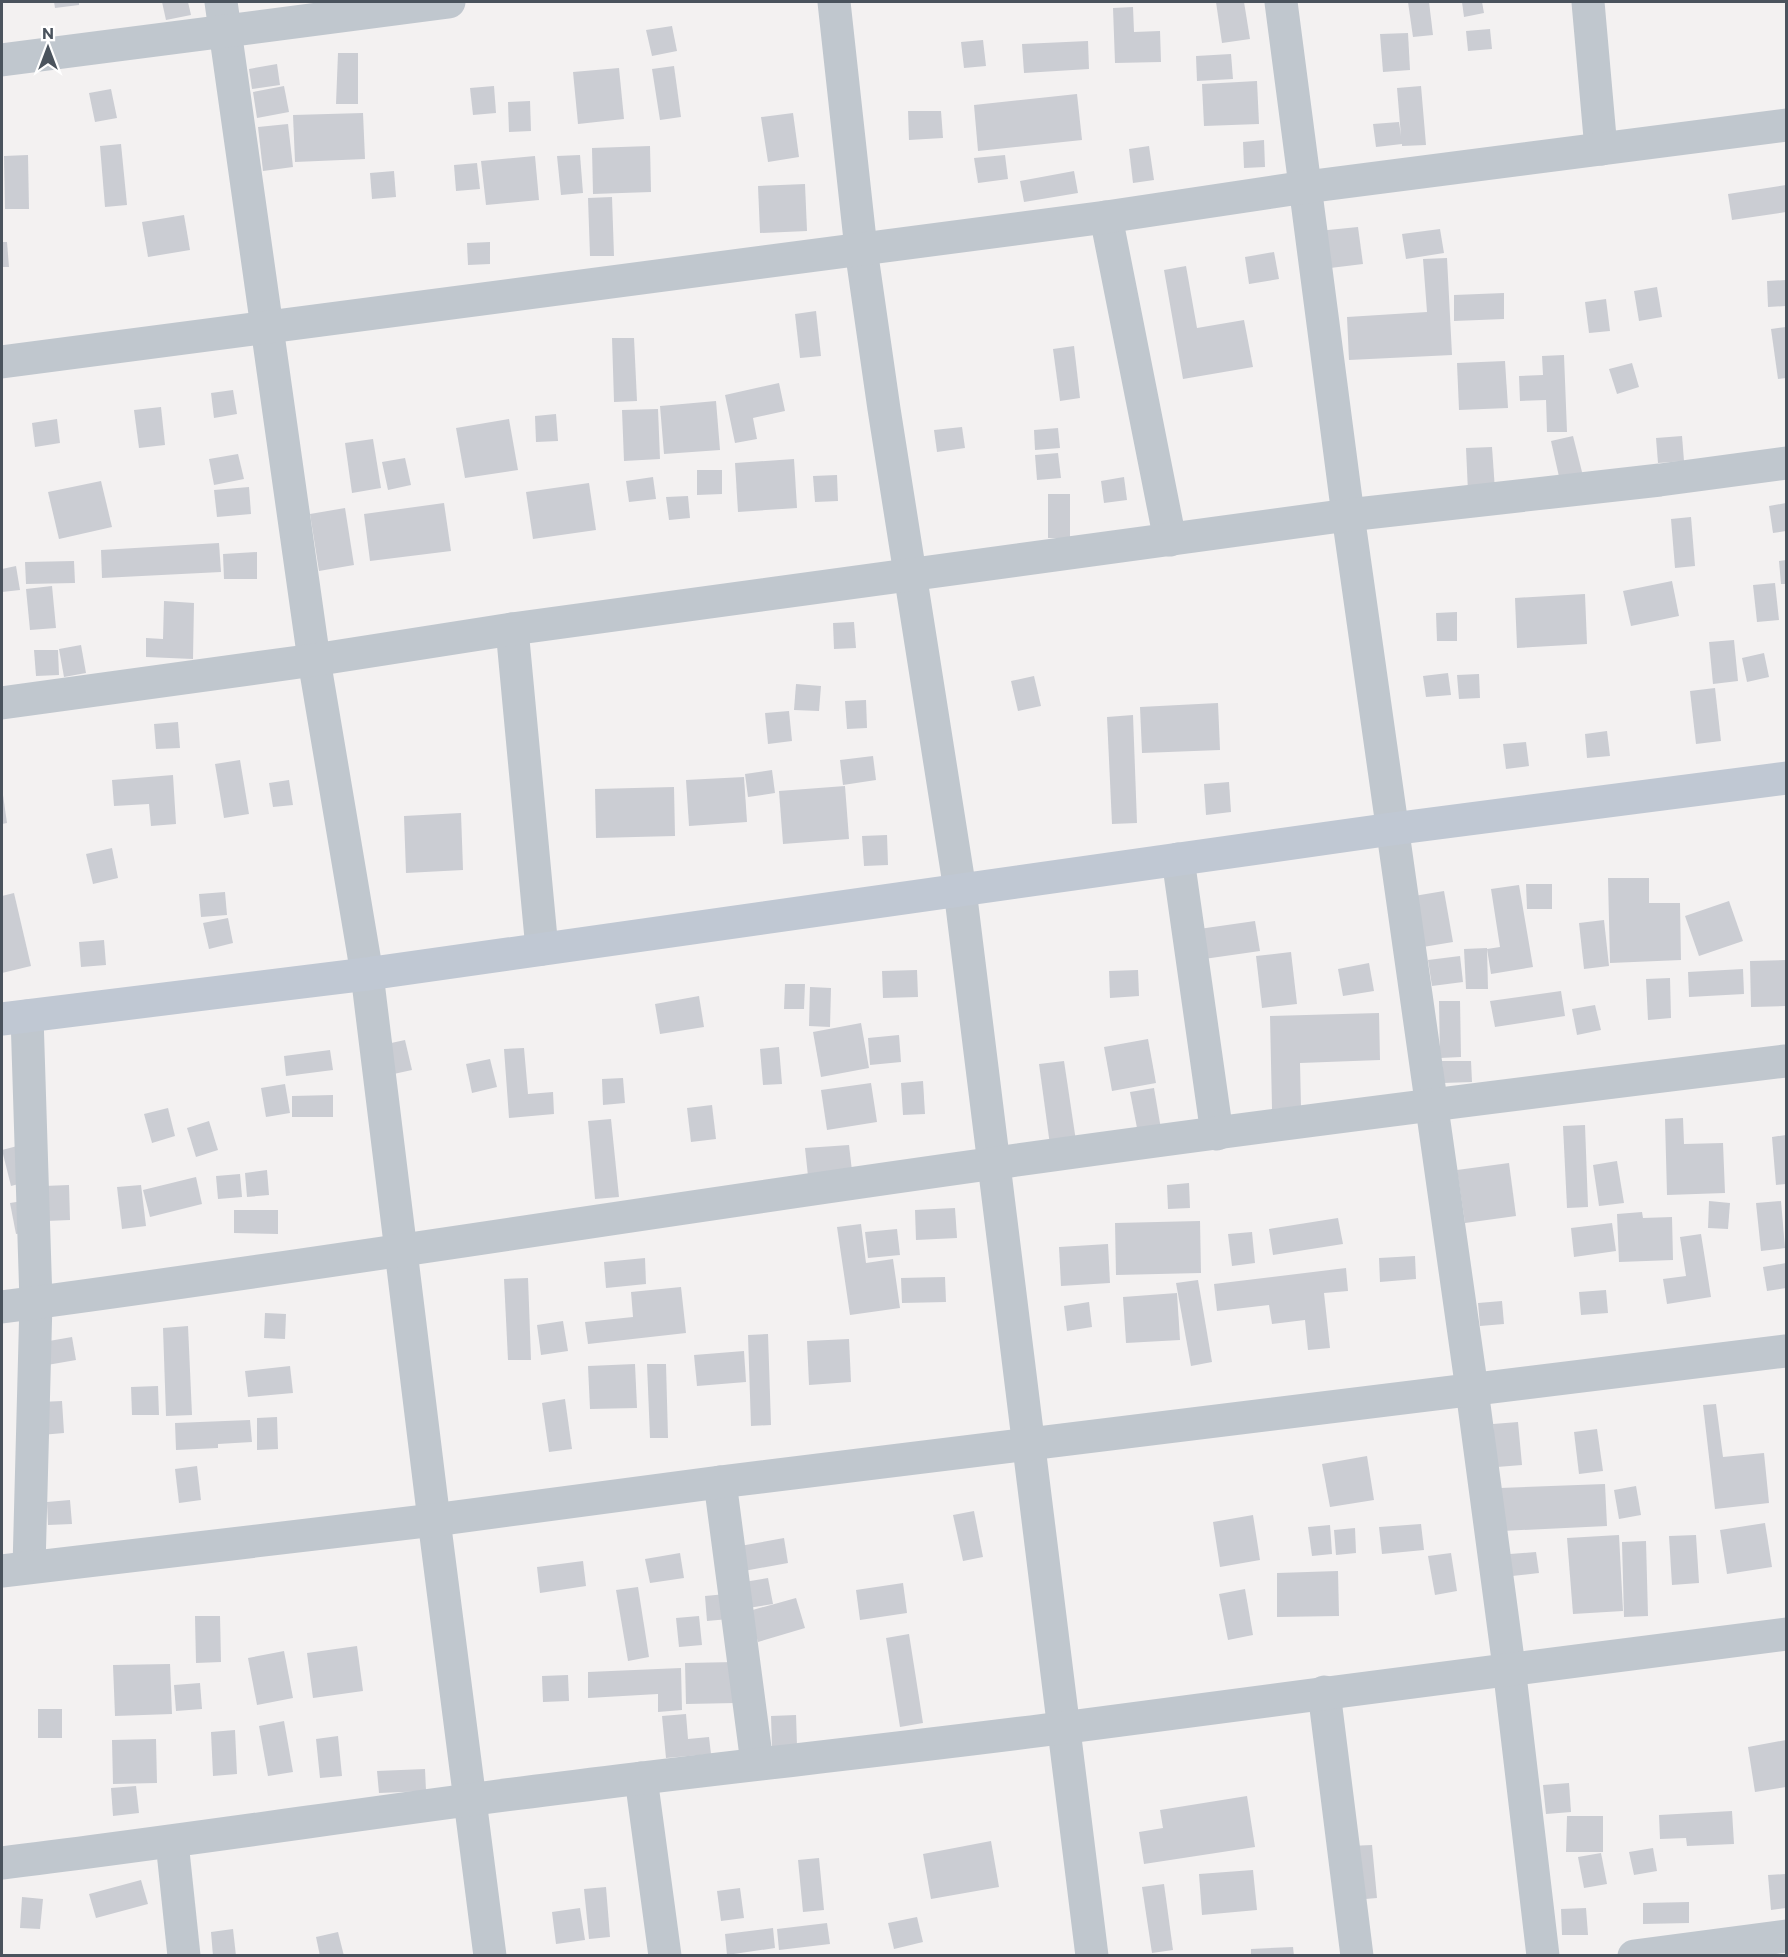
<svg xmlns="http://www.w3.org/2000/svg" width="1788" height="1957" font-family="Commissioner,sans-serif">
<rect width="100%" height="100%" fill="#f3f1f1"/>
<g fill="#cbcdd3">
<polygon points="54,2 79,2 79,5 55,8"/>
<polygon points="162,2 188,2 191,15 166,20"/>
<polygon points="1216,2 1244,2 1250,39 1222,43"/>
<polygon points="1408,2 1429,2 1433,35 1413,37"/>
<polygon points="1462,2 1482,2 1484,13 1464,17"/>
<polygon points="1133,7 1134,32 1160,31 1161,62 1115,63 1113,8"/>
<polygon points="672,26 677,51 652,56 646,30"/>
<polygon points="1490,29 1492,49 1468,51 1466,31"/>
<polygon points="1408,33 1410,70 1383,72 1380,34"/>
<polygon points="983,40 986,66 964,68 961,42"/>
<polygon points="1088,41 1089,69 1024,73 1022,44"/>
<polygon points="338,53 358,53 358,104 336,104"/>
<polygon points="1231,54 1233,79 1197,81 1196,56"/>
<polygon points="277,64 280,85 252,89 249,69"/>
<polygon points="674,66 681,117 660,120 652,69"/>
<polygon points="619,68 624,119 578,124 573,72"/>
<polygon points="1257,81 1259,124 1204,126 1202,84"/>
<polygon points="284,86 289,112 257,118 253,92"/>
<polygon points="494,86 496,113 473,115 470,88"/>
<polygon points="1421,86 1426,145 1402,146 1402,144 1376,147 1373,124 1399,122 1401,136 1397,88"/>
<polygon points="111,89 117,118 95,122 89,93"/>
<polygon points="1077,94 1082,140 978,151 974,105"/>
<polygon points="530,101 531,131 509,132 508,102"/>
<polygon points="908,111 941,111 943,138 909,140"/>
<polygon points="363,113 365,159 295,162 293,115"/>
<polygon points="793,113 799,157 768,162 761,117"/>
<polygon points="288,124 293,167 263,171 258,127"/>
<polygon points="1264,140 1265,167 1244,168 1243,142"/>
<polygon points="121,144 127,205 105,207 100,146"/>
<polygon points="650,146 651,192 593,194 592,148"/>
<polygon points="1149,146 1154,180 1133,183 1129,149"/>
<polygon points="28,155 29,209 5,209 4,156"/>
<polygon points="580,155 583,193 561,195 557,156"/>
<polygon points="1005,155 1008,179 978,183 974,158"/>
<polygon points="535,156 539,200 486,205 481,161"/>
<polygon points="477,163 480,189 456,191 454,165"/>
<polygon points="394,171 396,197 372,199 370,173"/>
<polygon points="1074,171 1078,193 1024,202 1020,181"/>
<polygon points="805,184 807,231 760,233 758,186"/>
<polygon points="1786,185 1786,212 1732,220 1728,194"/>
<polygon points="612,197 614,256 590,256 588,198"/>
<polygon points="184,215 190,250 148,257 142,222"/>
<polygon points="1358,227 1363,264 1322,269 1318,231"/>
<polygon points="1440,229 1444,253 1406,259 1402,234"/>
<polygon points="2,242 7,242 9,267 2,267"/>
<polygon points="490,242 490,264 468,265 467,243"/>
<polygon points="1274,252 1279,279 1249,284 1245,257"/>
<polygon points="1447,258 1452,355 1349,360 1347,317 1427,312 1423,259"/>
<polygon points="1186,266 1197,328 1244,320 1253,367 1183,379 1164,270"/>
<polygon points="1786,280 1786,306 1768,307 1767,281"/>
<polygon points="1657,287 1662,317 1639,321 1634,291"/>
<polygon points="1504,293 1504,319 1454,321 1454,295"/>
<polygon points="1606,299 1610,331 1589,333 1585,302"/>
<polygon points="816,311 821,356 800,358 795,314"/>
<polygon points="1786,327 1786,378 1778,379 1771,329"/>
<polygon points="612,338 634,338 637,401 614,402"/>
<polygon points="1074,346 1080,398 1060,401 1053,349"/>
<polygon points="1564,355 1567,432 1547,432 1546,400 1520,401 1519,376 1543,375 1542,356"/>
<polygon points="1505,361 1508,408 1459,410 1457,363"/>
<polygon points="1632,363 1639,387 1617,394 1609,369"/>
<polygon points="779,383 785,411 753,418 757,439 735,443 725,395"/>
<polygon points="233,390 237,414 214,418 211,393"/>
<polygon points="716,401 720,450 664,454 660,406"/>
<polygon points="161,407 165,445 139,448 134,410"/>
<polygon points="658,409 660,459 624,461 622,410"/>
<polygon points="556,414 558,441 536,442 535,416"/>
<polygon points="57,419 60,443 35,447 32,423"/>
<polygon points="509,419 518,470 465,478 456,428"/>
<polygon points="962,427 965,448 937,452 934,430"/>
<polygon points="1058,428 1060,448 1035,450 1034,430"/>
<polygon points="1573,436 1583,476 1560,481 1551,441"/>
<polygon points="1682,436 1684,461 1658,463 1656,438"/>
<polygon points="373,439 381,488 352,493 345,443"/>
<polygon points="1492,447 1495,490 1468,492 1466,448"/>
<polygon points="1058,453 1061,478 1037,480 1035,455"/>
<polygon points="238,454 244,479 214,485 209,459"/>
<polygon points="405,458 411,485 388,490 382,462"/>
<polygon points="794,459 797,508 738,512 735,463"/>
<polygon points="697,470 722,470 722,494 697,495"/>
<polygon points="837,475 838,501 815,502 813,476"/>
<polygon points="653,477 656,499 629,502 626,481"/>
<polygon points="1124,477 1127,500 1104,503 1101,481"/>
<polygon points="101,481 112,527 59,539 48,492"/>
<polygon points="589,483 596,530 533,539 526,492"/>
<polygon points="249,487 251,514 217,517 214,490"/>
<rect x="1048" y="494" width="22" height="44"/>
<polygon points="688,496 690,518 669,520 666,497"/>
<polygon points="444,503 451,551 370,561 364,514"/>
<polygon points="1786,503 1786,531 1773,533 1769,506"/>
<polygon points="345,508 354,565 319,571 310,514"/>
<polygon points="1691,517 1695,566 1675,568 1671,519"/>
<polygon points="219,543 221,572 102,578 101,550"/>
<polygon points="257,552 257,579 224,579 223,554"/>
<polygon points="1786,560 1786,584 1781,584 1779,561"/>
<polygon points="74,561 75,583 26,584 25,562"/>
<polygon points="16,566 20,590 2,592 2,569"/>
<polygon points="1672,581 1679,616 1631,626 1623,591"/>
<polygon points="1775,583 1779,620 1757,622 1753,585"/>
<polygon points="52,586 56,628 30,630 26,589"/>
<polygon points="1585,594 1587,644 1517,648 1515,598"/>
<polygon points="164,601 194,603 193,659 146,657 146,638 163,639"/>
<polygon points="1457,612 1457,641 1437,641 1436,613"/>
<polygon points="854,622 856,648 834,649 833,623"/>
<polygon points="1734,640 1738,681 1713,684 1709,642"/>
<polygon points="81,645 86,673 64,677 59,649"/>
<polygon points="34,650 58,650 59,675 36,676"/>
<polygon points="1764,653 1769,677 1747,682 1742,658"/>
<polygon points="1448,673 1451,695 1426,697 1423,676"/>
<polygon points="1479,674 1480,698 1459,699 1457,675"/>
<polygon points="1034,676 1041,706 1018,711 1011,681"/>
<polygon points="796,684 821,686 819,711 794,710"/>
<polygon points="1715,688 1721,741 1696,744 1690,691"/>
<polygon points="866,700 867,728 847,729 845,701"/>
<polygon points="1218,703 1220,750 1142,753 1140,707"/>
<polygon points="789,711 792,741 768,744 765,713"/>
<polygon points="1133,715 1137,823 1112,824 1107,717"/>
<polygon points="178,722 180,748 156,749 154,724"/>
<polygon points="1607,731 1610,756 1587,758 1585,734"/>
<polygon points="1526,742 1529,766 1506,769 1503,744"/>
<polygon points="873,756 876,780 843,785 840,760"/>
<polygon points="240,760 249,814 224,818 215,764"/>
<polygon points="772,770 775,793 748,797 745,774"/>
<polygon points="173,775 176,824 151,826 149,804 114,806 112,780"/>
<polygon points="744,777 747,822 689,826 686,780"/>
<polygon points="289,780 293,805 273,807 269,783"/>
<polygon points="1229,782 1231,812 1206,815 1204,784"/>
<polygon points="845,786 849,839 783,844 779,791"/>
<polygon points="674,787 675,836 596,838 595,789"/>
<polygon points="2,788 7,823 2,824"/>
<polygon points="461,813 463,870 406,873 404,816"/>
<polygon points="887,835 888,865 864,866 862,836"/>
<polygon points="112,848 118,878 93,884 86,854"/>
<polygon points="1608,878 1649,878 1649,903 1680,903 1681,960 1610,963"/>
<polygon points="1526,884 1552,884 1552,909 1527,909"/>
<polygon points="1519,885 1533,967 1491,974 1487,949 1500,947 1491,889"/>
<polygon points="1444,891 1453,942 1423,947 1414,896"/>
<polygon points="225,892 227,915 201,917 199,894"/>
<polygon points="14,893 31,966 2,973 2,896"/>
<polygon points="1729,901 1743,941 1699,956 1685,916"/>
<polygon points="228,918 233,943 209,949 203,923"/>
<polygon points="1604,920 1609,966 1584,969 1579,923"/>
<polygon points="1255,921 1260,951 1204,959 1199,929"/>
<polygon points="104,940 106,965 81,967 79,942"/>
<polygon points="1487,948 1488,989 1466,989 1464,949"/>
<polygon points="1291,952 1297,1004 1262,1008 1256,956"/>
<polygon points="1460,956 1463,982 1432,986 1428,960"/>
<polygon points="1786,960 1786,1006 1751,1007 1750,961"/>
<polygon points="1369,963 1374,991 1343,996 1338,969"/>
<polygon points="1743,969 1744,994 1689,997 1688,972"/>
<polygon points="917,970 918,997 883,998 882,971"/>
<polygon points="1138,970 1139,996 1110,998 1109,971"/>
<polygon points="1670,978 1671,1018 1648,1020 1646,979"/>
<polygon points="785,984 805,984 804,1009 784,1009"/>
<polygon points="810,987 831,988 830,1027 809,1026"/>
<polygon points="1561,991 1565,1016 1495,1027 1490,1001"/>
<polygon points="699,996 704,1027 660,1034 655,1004"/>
<polygon points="1439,1001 1460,1001 1461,1057 1440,1058"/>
<polygon points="1595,1005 1601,1030 1577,1035 1572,1009"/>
<polygon points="1379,1013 1380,1060 1300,1063 1301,1108 1272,1109 1270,1016"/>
<polygon points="861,1023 869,1068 821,1077 813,1032"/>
<polygon points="899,1035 901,1062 870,1065 868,1038"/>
<polygon points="1148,1039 1156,1083 1112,1091 1104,1047"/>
<polygon points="405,1040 412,1070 389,1075 382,1045"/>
<polygon points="779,1047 782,1084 763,1085 760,1049"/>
<polygon points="524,1048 528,1094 553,1092 554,1114 509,1118 504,1049"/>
<polygon points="330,1050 333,1070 286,1076 284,1056"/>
<polygon points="490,1059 497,1087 472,1093 466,1064"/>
<polygon points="1064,1061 1076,1141 1050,1145 1039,1064"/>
<polygon points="1442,1061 1471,1061 1472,1082 1443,1083"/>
<polygon points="623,1078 625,1103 603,1105 602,1079"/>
<polygon points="923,1081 925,1114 903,1115 901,1083"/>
<polygon points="871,1083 877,1122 827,1130 821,1090"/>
<polygon points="285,1084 290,1113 266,1117 261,1088"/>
<polygon points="1154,1088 1161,1129 1138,1133 1130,1092"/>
<polygon points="333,1095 333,1117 292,1117 292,1096"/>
<polygon points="712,1105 716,1139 691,1142 687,1108"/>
<polygon points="168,1108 175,1136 152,1143 144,1114"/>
<polygon points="1683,1118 1684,1144 1723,1143 1725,1193 1667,1195 1665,1119"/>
<polygon points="611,1119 619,1197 595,1199 588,1121"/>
<polygon points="209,1121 218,1150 196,1157 187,1128"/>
<polygon points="1585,1125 1588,1207 1567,1208 1563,1126"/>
<polygon points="1786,1135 1786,1184 1776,1185 1772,1137"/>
<polygon points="25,1144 34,1180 11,1186 2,1150"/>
<polygon points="849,1145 852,1171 808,1176 805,1148"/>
<polygon points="1617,1161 1624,1203 1599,1206 1593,1165"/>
<polygon points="1509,1163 1516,1216 1465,1223 1457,1170"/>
<polygon points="267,1170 269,1195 247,1197 245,1173"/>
<polygon points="240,1174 242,1197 218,1199 216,1176"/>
<polygon points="196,1177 202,1204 150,1217 143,1190"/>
<polygon points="1189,1183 1190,1208 1168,1209 1167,1185"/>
<polygon points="69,1185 70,1220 46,1221 44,1186"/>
<polygon points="141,1185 146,1226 122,1229 117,1187"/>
<polygon points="35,1199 40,1230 16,1234 10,1203"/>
<polygon points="1709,1201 1730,1203 1728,1229 1708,1228"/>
<polygon points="1781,1201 1785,1248 1761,1251 1756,1203"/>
<polygon points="955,1208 957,1238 916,1240 915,1210"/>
<polygon points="234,1210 278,1210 278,1234 234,1233"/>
<polygon points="1642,1212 1643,1218 1672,1217 1673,1260 1619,1262 1617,1214"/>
<polygon points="1338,1218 1343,1244 1273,1255 1269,1229"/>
<polygon points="1200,1221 1201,1273 1116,1275 1115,1223"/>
<polygon points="1612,1223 1616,1251 1574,1257 1571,1228"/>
<polygon points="861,1224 866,1263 893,1259 900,1308 850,1315 837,1227"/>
<polygon points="897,1229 900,1255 868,1258 865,1232"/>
<polygon points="1252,1232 1255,1263 1232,1266 1228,1234"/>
<polygon points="1701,1234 1711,1297 1667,1304 1663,1279 1686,1276 1680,1237"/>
<polygon points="1108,1244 1110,1283 1061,1286 1059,1247"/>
<polygon points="1415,1256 1416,1279 1380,1282 1379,1258"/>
<polygon points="645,1258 646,1284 606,1288 604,1262"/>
<polygon points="1786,1263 1786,1288 1767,1291 1763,1267"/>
<polygon points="1346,1268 1348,1291 1324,1293 1330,1348 1308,1350 1305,1320 1272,1324 1269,1305 1217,1311 1214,1284"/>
<polygon points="945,1277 946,1302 902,1303 901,1278"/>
<polygon points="528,1278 531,1360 508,1360 504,1279"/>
<polygon points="1198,1280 1212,1362 1191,1366 1176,1283"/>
<polygon points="681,1287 686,1333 588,1344 585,1322 633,1317 631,1292"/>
<polygon points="1606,1290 1608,1313 1581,1315 1579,1292"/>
<polygon points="1177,1293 1180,1340 1126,1343 1123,1297"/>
<polygon points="1502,1301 1504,1324 1480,1326 1478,1303"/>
<polygon points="1089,1302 1092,1327 1067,1331 1064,1306"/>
<polygon points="265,1313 286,1314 285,1339 264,1338"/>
<polygon points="563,1321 568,1351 541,1355 537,1325"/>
<polygon points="188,1326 192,1415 166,1416 163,1328"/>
<polygon points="768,1334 771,1425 751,1426 748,1335"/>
<polygon points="72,1337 76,1360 30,1368 26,1345"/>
<polygon points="849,1339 851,1382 809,1385 807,1341"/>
<polygon points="744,1351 746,1382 697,1386 694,1355"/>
<polygon points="635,1364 637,1408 590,1409 588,1366"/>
<polygon points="647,1364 666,1364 668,1438 650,1438"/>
<polygon points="290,1366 293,1393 248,1397 245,1371"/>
<polygon points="158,1386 159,1415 132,1415 131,1387"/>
<polygon points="565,1399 572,1449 549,1452 542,1403"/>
<polygon points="62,1401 64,1433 41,1435 40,1402"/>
<polygon points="1716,1404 1723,1457 1764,1453 1769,1503 1715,1509 1703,1405"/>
<polygon points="277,1417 278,1449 257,1450 257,1418"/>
<polygon points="250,1420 252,1442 218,1444 218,1448 176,1450 175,1423"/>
<polygon points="1518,1422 1522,1465 1497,1467 1493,1424"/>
<polygon points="1597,1429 1603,1471 1579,1474 1574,1432"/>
<polygon points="1367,1456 1374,1500 1330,1507 1322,1464"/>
<polygon points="197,1466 201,1500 179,1503 175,1469"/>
<polygon points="1605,1484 1607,1526 1502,1531 1500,1488"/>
<polygon points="1636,1486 1641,1515 1619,1519 1614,1490"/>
<polygon points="70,1500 72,1524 48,1525 47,1502"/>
<polygon points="974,1511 983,1557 963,1561 953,1515"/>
<polygon points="1253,1515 1260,1560 1220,1567 1213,1522"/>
<polygon points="1765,1523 1772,1567 1727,1574 1720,1530"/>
<polygon points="1421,1524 1424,1550 1382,1554 1379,1527"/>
<polygon points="1330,1525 1332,1554 1312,1556 1308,1527"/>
<polygon points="1355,1528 1356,1553 1336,1555 1334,1530"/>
<polygon points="1619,1535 1623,1611 1573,1614 1567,1538"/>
<polygon points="1696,1535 1699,1583 1672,1585 1669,1536"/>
<polygon points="784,1538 788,1563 744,1571 740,1546"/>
<polygon points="1646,1541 1648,1616 1624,1617 1622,1542"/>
<polygon points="1536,1552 1539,1573 1512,1576 1510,1554"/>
<polygon points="680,1553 684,1578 650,1583 645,1559"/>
<polygon points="1451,1553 1457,1591 1435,1595 1428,1556"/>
<polygon points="583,1561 586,1586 540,1593 537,1567"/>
<polygon points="1338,1571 1339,1616 1277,1617 1277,1573"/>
<polygon points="768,1578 773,1604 748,1608 744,1582"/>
<polygon points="903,1583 907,1613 860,1620 856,1590"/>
<polygon points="638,1587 649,1657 628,1661 616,1590"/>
<polygon points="1245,1589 1253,1635 1228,1640 1219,1594"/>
<polygon points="726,1594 729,1619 707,1621 705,1596"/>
<polygon points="796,1598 805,1628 758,1642 749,1611"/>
<polygon points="195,1616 220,1616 221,1662 196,1663"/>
<polygon points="699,1616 702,1645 679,1647 676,1618"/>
<polygon points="909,1634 923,1723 900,1727 886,1638"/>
<polygon points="357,1646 363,1691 313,1698 307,1653"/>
<polygon points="284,1651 293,1698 257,1705 248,1658"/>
<polygon points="735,1662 736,1703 686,1704 685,1663"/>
<polygon points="170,1664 172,1714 115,1716 113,1665"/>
<polygon points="681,1668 682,1710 658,1712 658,1694 588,1698 588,1672"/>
<polygon points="568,1675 569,1701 543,1702 542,1676"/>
<polygon points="200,1683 202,1709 176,1711 174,1685"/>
<rect x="38" y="1709" width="24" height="29"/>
<polygon points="686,1714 688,1739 709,1737 711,1754 666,1758 662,1716"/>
<polygon points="796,1715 797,1747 772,1748 771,1716"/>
<polygon points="284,1721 293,1772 268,1776 259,1726"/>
<polygon points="235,1730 237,1774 213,1776 211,1732"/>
<polygon points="338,1736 342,1776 320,1778 316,1739"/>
<polygon points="156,1739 157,1783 113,1784 112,1740"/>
<polygon points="1786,1740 1786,1787 1755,1792 1748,1747"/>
<polygon points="425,1769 426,1791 379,1793 377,1771"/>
<polygon points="1569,1783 1571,1812 1546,1814 1543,1785"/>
<polygon points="136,1786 139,1813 113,1816 111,1788"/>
<polygon points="1247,1796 1255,1847 1144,1864 1139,1832 1163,1828 1160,1810"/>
<polygon points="1732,1811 1734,1844 1687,1846 1686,1838 1660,1839 1659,1815"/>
<polygon points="1567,1816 1603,1816 1603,1852 1566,1852"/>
<polygon points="991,1841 999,1887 931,1899 923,1854"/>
<polygon points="1372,1845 1377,1898 1354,1900 1349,1846"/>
<polygon points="1653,1848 1657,1871 1634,1875 1629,1852"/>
<polygon points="1601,1853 1607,1884 1584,1888 1578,1857"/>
<polygon points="819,1858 824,1910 803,1912 798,1860"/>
<polygon points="1253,1870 1257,1910 1202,1915 1199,1874"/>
<polygon points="1786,1874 1786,1908 1771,1910 1768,1875"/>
<polygon points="141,1880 148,1904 96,1918 89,1894"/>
<polygon points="1164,1884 1173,1950 1152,1953 1142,1887"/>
<polygon points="606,1887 610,1937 589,1939 584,1889"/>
<polygon points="740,1888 744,1918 721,1921 717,1891"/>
<polygon points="22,1897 43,1899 40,1929 20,1928"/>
<polygon points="1689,1902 1689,1923 1643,1924 1643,1903"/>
<polygon points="580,1908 585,1940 556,1944 552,1912"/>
<polygon points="1586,1908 1588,1935 1562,1935 1561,1909"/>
<polygon points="917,1917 923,1942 894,1949 888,1923"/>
<polygon points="827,1923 830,1944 779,1950 777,1929"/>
<polygon points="773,1928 775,1948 727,1955 725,1934"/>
<polygon points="233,1929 236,1956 213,1956 211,1932"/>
<polygon points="338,1932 344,1956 320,1956 316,1937"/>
<polygon points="1293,1947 1294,1956 1251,1956 1251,1949"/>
</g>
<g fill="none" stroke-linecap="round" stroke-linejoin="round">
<g stroke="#c0c7ce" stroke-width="33">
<polyline points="221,2 314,660 367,974 434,1520 490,1956"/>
<polyline points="834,2 861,249 884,409 960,890 1092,1956"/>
<polyline points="1281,2 1348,515 1472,1390 1509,1667 1543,1956"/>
<polyline points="1588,2 1601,149"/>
<polyline points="2,60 449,2"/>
<polyline points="1106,217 1170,540"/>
<polyline points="2,362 1106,217 1306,187 1786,125"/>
<polyline points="512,629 542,949"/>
<polyline points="2,703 314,660 512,629 1348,515 1660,480 1786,463"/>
<polyline points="1178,859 1217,1134"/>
<polyline points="27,1016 36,1302 29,1567"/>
<path d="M2,1307C334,1263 664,1209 996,1163C1259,1126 1523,1093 1786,1061"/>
<polyline points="720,1482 757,1763"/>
<polyline points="2,1571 434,1520 720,1482 1786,1351"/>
<polyline points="1324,1692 1357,1956"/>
<polyline points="641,1778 665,1956"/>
<polyline points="172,1842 184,1956"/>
<path d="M2,1863C157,1844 312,1821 468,1800C668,1773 869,1753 1069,1727C1308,1696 1547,1663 1786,1634"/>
<polyline points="1634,1956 1786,1936"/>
</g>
<polyline stroke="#c0c8d3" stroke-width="33" points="2,1019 367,974 1392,829 1786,778"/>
</g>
<rect width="1788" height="1957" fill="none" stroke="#4a535d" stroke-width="6"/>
<g transform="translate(48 48)" stroke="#ffffff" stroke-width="4.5" paint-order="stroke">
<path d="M0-4.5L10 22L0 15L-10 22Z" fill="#4a535d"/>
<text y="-9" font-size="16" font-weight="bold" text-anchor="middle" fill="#4a535d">N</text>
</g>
</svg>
